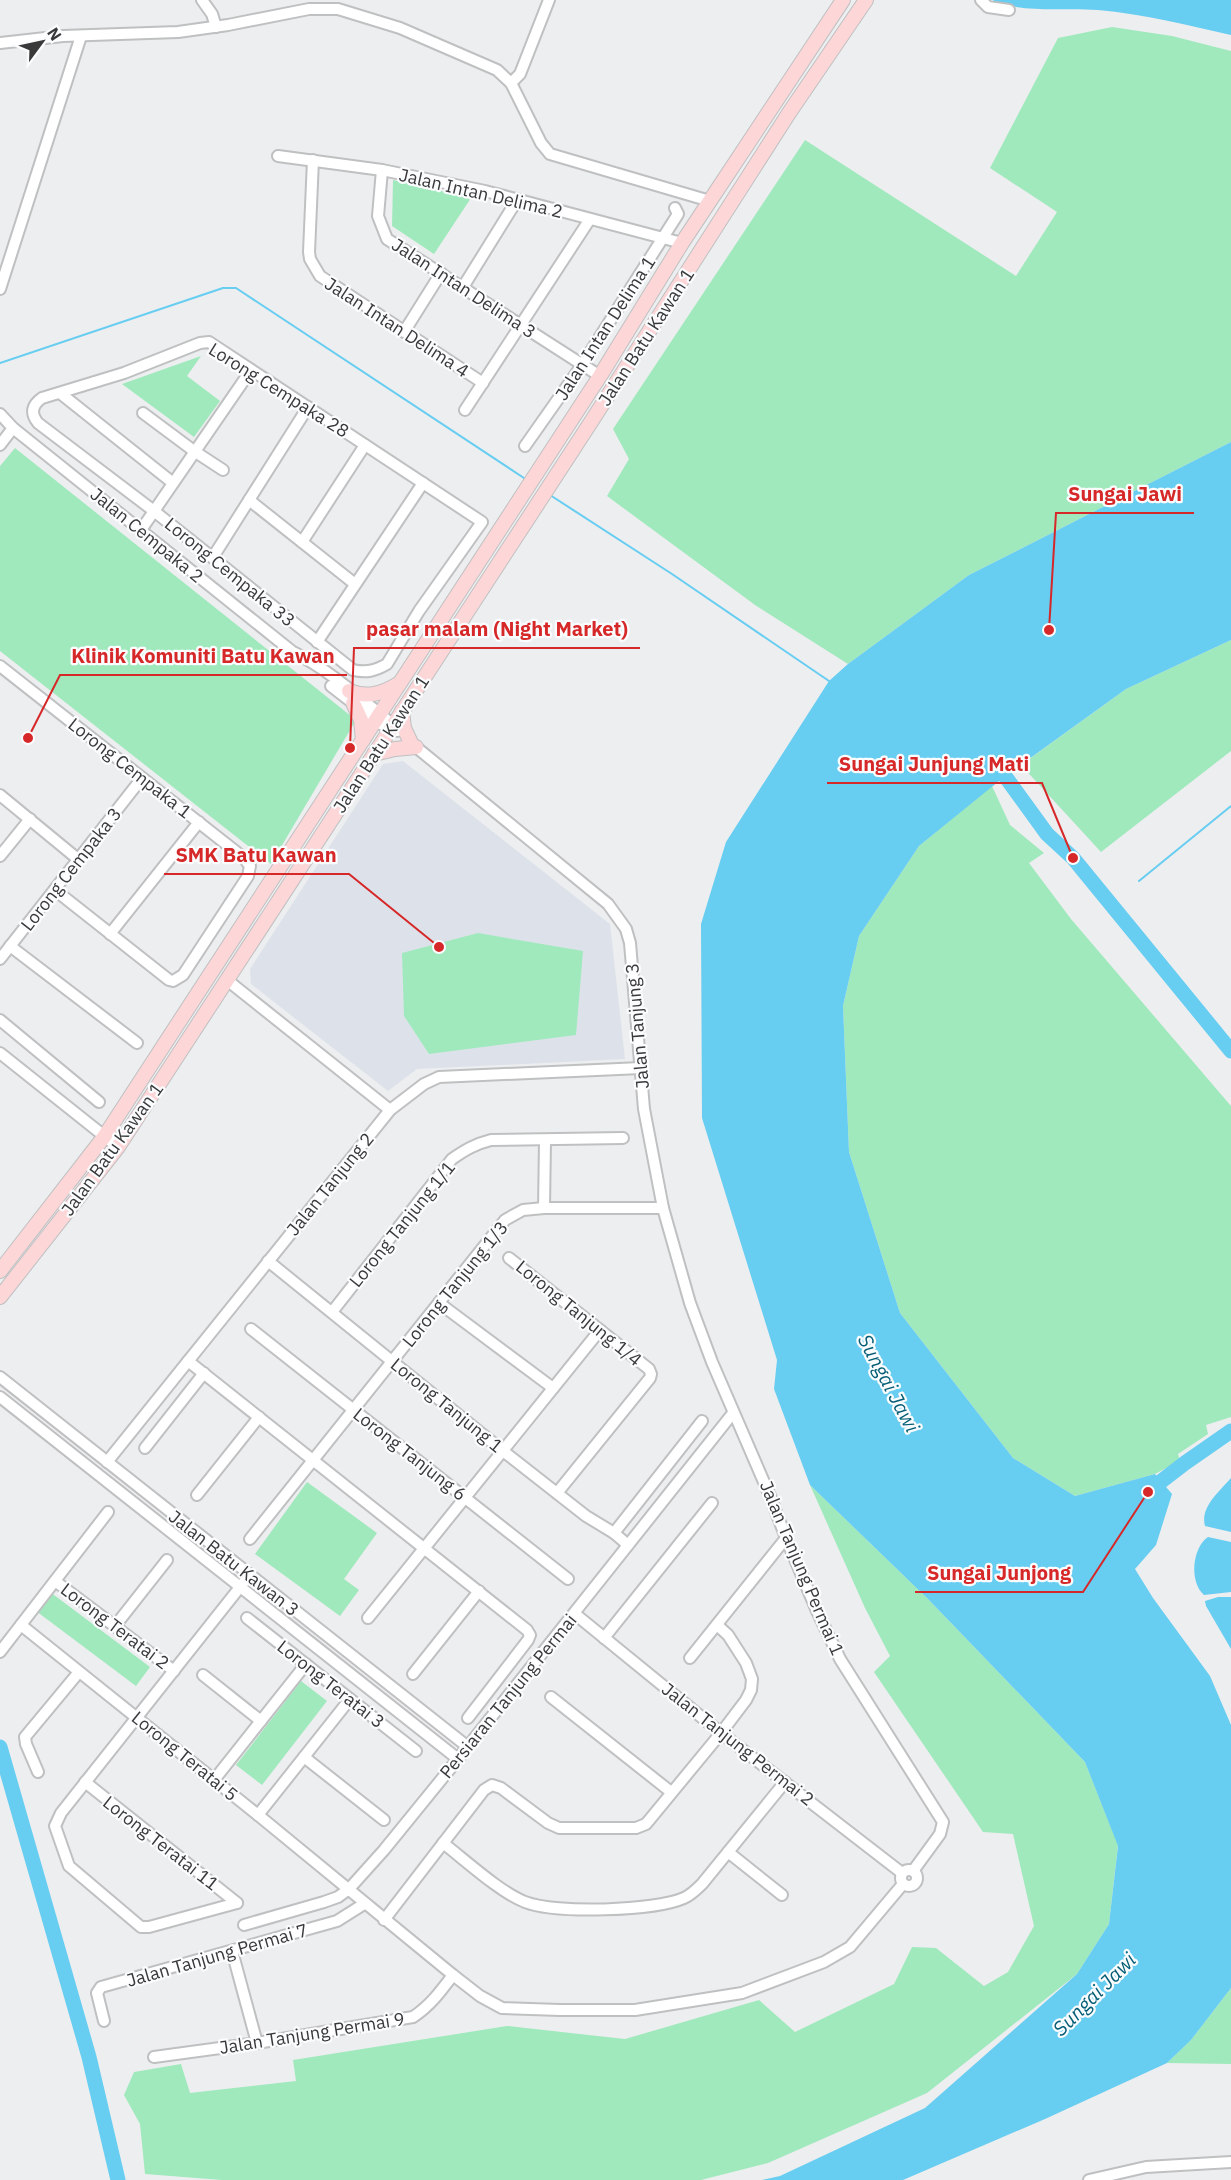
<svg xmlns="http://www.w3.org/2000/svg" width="1231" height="2180" font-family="'IBM Plex Sans',sans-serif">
<rect width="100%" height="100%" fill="#edeef0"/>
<polygon fill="#dde2ea" points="403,761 610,924 625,1059 417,1069 388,1091 251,984 250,969 383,764"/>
<g fill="#a0e9bd">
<polygon points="1112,27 1172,36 1231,51 1231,442 969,575 848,664 755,605 607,496 629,459 613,429 805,140 1016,276 1057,212 990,168 1058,38"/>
<polygon points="393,180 471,198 434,254 392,226"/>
<polygon points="201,356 187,376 220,401 194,437 122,384"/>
<polygon points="15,448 356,720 271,864 0,651 0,466"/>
<polygon points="1231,640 1231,751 1101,852 1021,765 1126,689"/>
<polygon points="992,786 1010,825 1044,853 1029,863 1071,919 1231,1106 1231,1417 1206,1425 1208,1434 1178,1454 1180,1461 1155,1474 1075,1496 1013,1458 900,1313 849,1152 843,1006 859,936 919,846"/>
<polygon points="478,933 583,951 576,1035 429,1054 404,1016 402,953"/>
<polygon points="307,1482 377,1533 344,1579 359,1590 340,1616 255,1554"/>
<polygon points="810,1485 929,1600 1085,1762 1118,1845 1109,1924 1077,1974 927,2093 768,2163 701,2180 222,2180 145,2174 140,2124 124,2095 134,2072 181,2064 190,2093 296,2081 293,2060 507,2026 625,2039 759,2000 795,2032 894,1984 912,1947 936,1948 984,1986 1008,1972 1034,1926 1013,1834 983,1832 874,1672 890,1656 865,1608"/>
<polygon points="50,1592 150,1667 136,1686 36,1611"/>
<polygon points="301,1681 327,1701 262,1785 236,1765"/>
<polygon points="1231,1988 1231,2064 1167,2063 1191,2040"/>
</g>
<g fill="#67cdf1">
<path d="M992,0H1231V35C1187,25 1143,14 1098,10C1065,7 1022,14 992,0Z"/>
<polygon points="1231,442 1231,640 1126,689 1004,777 919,846 859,936 843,1006 849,1152 900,1313 1013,1458 1075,1496 1155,1474 1172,1494 1156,1545 1135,1569 1153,1598 1210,1676 1231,1725 1231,1988 1191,2040 1167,2063 1045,2119 903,2180 762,2180 780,2176 925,2108 1077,1974 1109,1924 1118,1846 1085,1762 929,1600 810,1485 774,1389 777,1360 702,1118 701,924 726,842 829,681 848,664 969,575"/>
<path d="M1231,1478V1532L1205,1526C1200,1507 1219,1492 1231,1478Z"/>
<path d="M1208,1537L1231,1542V1592L1204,1595C1189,1582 1192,1548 1208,1537Z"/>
<polygon points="1218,1597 1231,1597 1231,1649 1206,1606 1205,1601"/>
</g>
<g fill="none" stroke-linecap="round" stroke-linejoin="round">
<g stroke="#67cdf1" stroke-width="2">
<polyline points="0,363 223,288 236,288 527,480"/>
<polyline points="550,495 672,574 829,681"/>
<polyline points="1139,881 1231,806"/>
</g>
<g stroke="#67cdf1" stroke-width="15">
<polyline points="994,761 1047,834 1073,858 1231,1051"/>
<polyline points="1146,1493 1185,1463 1231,1431"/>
<polyline points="0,1747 89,2057 118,2180"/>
</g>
<g stroke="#bfc0c1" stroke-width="14">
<g id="street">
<polyline points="202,0 212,14 216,27"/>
<polyline points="981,0 988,7 1009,10"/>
<polyline points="0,43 63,36 178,32 228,25 309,9 338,9 400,28 497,70 511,83 541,143 550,154 710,201"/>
<polyline points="511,83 520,74 549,0"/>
<polyline points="278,156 382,170 485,191 682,243"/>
<polyline points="313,160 309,252 310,259 320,276 483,383"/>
<polyline points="382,170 378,216 387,239 600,376"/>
<polyline points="463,287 517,200"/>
<polyline points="0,289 81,36"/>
<polyline points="404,332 441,273"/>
<path d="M209,342L482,522L419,611L387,664C375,671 366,673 353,670L154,511L38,423C30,413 32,405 42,398L124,373L200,343Z"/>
<polyline points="60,393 173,483"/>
<polyline points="465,410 590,219"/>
<polyline points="143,413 194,451 223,470"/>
<polyline points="0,414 13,428 299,657"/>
<polyline points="0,445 13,428"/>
<polyline points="525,446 582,365 678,214 675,208"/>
<polyline points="249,500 355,584"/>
<polyline points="141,530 251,370"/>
<polyline points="302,542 365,445"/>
<polyline points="213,557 308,407"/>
<polyline points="317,642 423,483"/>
<path d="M295,653C331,671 362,700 393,725L397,731"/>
<polyline points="0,666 244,858 250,866 248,876 183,975 173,981 169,980 55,890"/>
<polyline points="331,686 380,724"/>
<polyline points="411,743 608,904 626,929 630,943 644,1109 663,1208 690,1303 712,1362 770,1496 786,1538 817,1611 840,1659 943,1822 940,1834 913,1871"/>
<polyline points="0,795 79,860"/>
<polyline points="0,856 30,819"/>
<polyline points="110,934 199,822"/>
<polyline points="10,946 137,1043"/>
<polyline points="0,959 142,778"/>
<polyline points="227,980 390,1110"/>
<polyline points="0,1020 99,1102"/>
<polyline points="0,1053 118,1147"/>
<polyline points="544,1208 545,1141"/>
<polyline points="509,1258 649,1369 651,1374 650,1378 557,1493"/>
<polyline points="268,1261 503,1451 586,1516 614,1533 628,1545"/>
<polyline points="439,1303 553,1388"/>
<path d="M332,1312L452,1159C465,1150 475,1144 491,1140L623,1138"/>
<polyline points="251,1329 568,1579"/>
<polyline points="188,1361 527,1630 530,1635 528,1640 468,1718"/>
<polyline points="0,1377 468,1747"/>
<polyline points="0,1397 458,1759"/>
<polyline points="145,1448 204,1373"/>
<polyline points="107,1462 390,1110 424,1084 439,1077 641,1068"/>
<polyline points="197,1495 259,1417"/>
<polyline points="614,1533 702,1421"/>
<polyline points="250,1539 505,1220 523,1210 544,1208 663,1208"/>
<polyline points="55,1581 174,1671"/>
<polyline points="575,1614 721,1733 902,1873"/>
<polyline points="247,1618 416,1751"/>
<polyline points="368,1618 600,1330"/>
<polyline points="21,1625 258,1815 453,1975 480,1996 502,2008 560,2010 635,2010 742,1993 824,1962 850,1947 903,1884"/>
<polyline points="115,1626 167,1560"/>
<polyline points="604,1638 712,1503"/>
<polyline points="0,1652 108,1512"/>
<polyline points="690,1658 786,1538"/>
<polyline points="413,1674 479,1591"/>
<polyline points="203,1675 261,1721"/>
<polyline points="551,1697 671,1792"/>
<polyline points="304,1757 384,1820"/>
<polyline points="38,1772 26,1744 25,1737 79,1672"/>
<polyline points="214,1780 306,1664"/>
<polyline points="85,1782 237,1903"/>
<polyline points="258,1815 350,1699"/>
<path d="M443,1843C465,1860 501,1893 525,1902C556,1914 654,1911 684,1898C691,1895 696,1890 702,1884L785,1782"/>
<polyline points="728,1852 782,1895"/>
<circle cx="909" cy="1878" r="8"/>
<polyline points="237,1903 149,1927 141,1927 69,1866 55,1826 61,1813 244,1582"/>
<polyline points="384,1920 484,1790 492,1785 501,1788 548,1823 559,1828 636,1828 646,1824 721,1733 746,1700 751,1690 752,1679 746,1663 728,1635 717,1625"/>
<polyline points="244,1925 324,1902 338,1897 349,1889 384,1850 458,1759 733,1413"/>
<polyline points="232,1951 257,2043"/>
<polyline points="104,2021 97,1993 101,1987 337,1921 364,1904"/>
<path d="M154,2057L257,2043L413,2017C430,2006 441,1991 453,1975"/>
<polyline points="1089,2180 1146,2167 1231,2162"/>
</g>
</g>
<g stroke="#bfc0c1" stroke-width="16">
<g id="secondary">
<path d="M349,691C367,698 382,694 398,684"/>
<polyline points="353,703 361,720 363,740"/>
<polyline points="402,711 404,728 411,743"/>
<polyline points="374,754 395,749 416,747"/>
<polyline points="0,1271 104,1137 600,376 682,243 843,0"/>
<polyline points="0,1297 118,1147 591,422 789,113 866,0"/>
</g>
</g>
<use href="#street" stroke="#fff" stroke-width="10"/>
<use href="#secondary" stroke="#fdd6d8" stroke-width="14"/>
</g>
<g text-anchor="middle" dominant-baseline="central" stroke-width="4.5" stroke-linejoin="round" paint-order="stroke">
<g font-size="18" fill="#39393a" stroke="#fbfcfe">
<text transform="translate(481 193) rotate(13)">Jalan Intan Delima 2</text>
<text transform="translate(464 288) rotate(33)">Jalan Intan Delima 3</text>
<text transform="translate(397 327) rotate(33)">Jalan Intan Delima 4</text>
<text transform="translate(605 328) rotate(-57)">Jalan Intan Delima 1</text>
<text transform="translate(646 337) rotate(-57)">Jalan Batu Kawan 1</text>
<text transform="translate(279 390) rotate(32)">Lorong Cempaka 28</text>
<text transform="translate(147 535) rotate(39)">Jalan Cempaka 2</text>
<text transform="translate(230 572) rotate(39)">Lorong Cempaka 33</text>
<text transform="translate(381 744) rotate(-57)">Jalan Batu Kawan 1</text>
<text transform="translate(130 768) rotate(38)">Lorong Cempaka 1</text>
<text transform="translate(71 869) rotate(-52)">Lorong Cempaka 3</text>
<text transform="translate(637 1026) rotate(-95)">Jalan Tanjung 3</text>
<text transform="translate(112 1149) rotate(-54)">Jalan Batu Kawan 1</text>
<text transform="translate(330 1184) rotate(-51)">Jalan Tanjung 2</text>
<text transform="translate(402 1224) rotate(-51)">Lorong Tanjung 1/1</text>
<text transform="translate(455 1284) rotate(-51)">Lorong Tanjung 1/3</text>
<text transform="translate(579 1313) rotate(39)">Lorong Tanjung 1/4</text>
<text transform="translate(447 1405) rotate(39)">Lorong Tanjung 1</text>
<text transform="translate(410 1454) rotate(38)">Lorong Tanjung 6</text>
<text transform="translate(234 1563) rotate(38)">Jalan Batu Kawan 3</text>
<text transform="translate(802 1568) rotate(67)">Jalan Tanjung Permai 1</text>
<text transform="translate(115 1626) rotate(37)">Lorong Teratai 2</text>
<text transform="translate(331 1684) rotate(38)">Lorong Teratai 3</text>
<text transform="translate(508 1696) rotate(-51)">Persiaran Tanjung Permai</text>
<text transform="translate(738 1744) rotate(38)">Jalan Tanjung Permai 2</text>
<text transform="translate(185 1756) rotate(39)">Lorong Teratai 5</text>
<text transform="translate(161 1843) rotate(38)">Lorong Teratai 11</text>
<text transform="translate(217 1955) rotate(-16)">Jalan Tanjung Permai 7</text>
<text transform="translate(312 2033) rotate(-9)">Jalan Tanjung Permai 9</text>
</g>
<g font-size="20" font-style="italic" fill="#055e76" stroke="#fbfcfe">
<text transform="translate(889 1383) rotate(62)">Sungai Jawi</text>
<text transform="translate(1094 1994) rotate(-45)">Sungai Jawi</text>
</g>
</g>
<path fill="none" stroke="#d62828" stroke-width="2" d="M1049 630L1056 513H1194M350 748L354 648H640M28 738L60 675H347M1073 858L1042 783H827M439 947L349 874H164M1148 1492L1083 1592H915"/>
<g fill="#d62828" stroke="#fbfcfe" stroke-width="2">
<circle cx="1049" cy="630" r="6"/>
<circle cx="350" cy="748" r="6"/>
<circle cx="28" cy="738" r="6"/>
<circle cx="1073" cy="858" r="6"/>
<circle cx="439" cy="947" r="6"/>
<circle cx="1148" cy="1492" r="6"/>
</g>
<g font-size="20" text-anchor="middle" font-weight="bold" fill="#d62828" stroke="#fbfcfe" stroke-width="4.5" stroke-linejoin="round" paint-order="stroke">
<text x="1125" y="501">Sungai Jawi</text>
<text x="497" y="636">pasar malam (Night Market)</text>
<text x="203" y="663">Klinik Komuniti Batu Kawan</text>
<text x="934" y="771">Sungai Junjung Mati</text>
<text x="256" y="862">SMK Batu Kawan</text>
<text x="999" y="1580">Sungai Junjong</text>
</g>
<g transform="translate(42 42) rotate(57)" stroke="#fbfcfe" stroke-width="4.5" paint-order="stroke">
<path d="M0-4.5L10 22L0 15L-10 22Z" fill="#39393a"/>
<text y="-9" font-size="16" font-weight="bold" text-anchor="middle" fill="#39393a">N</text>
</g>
</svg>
